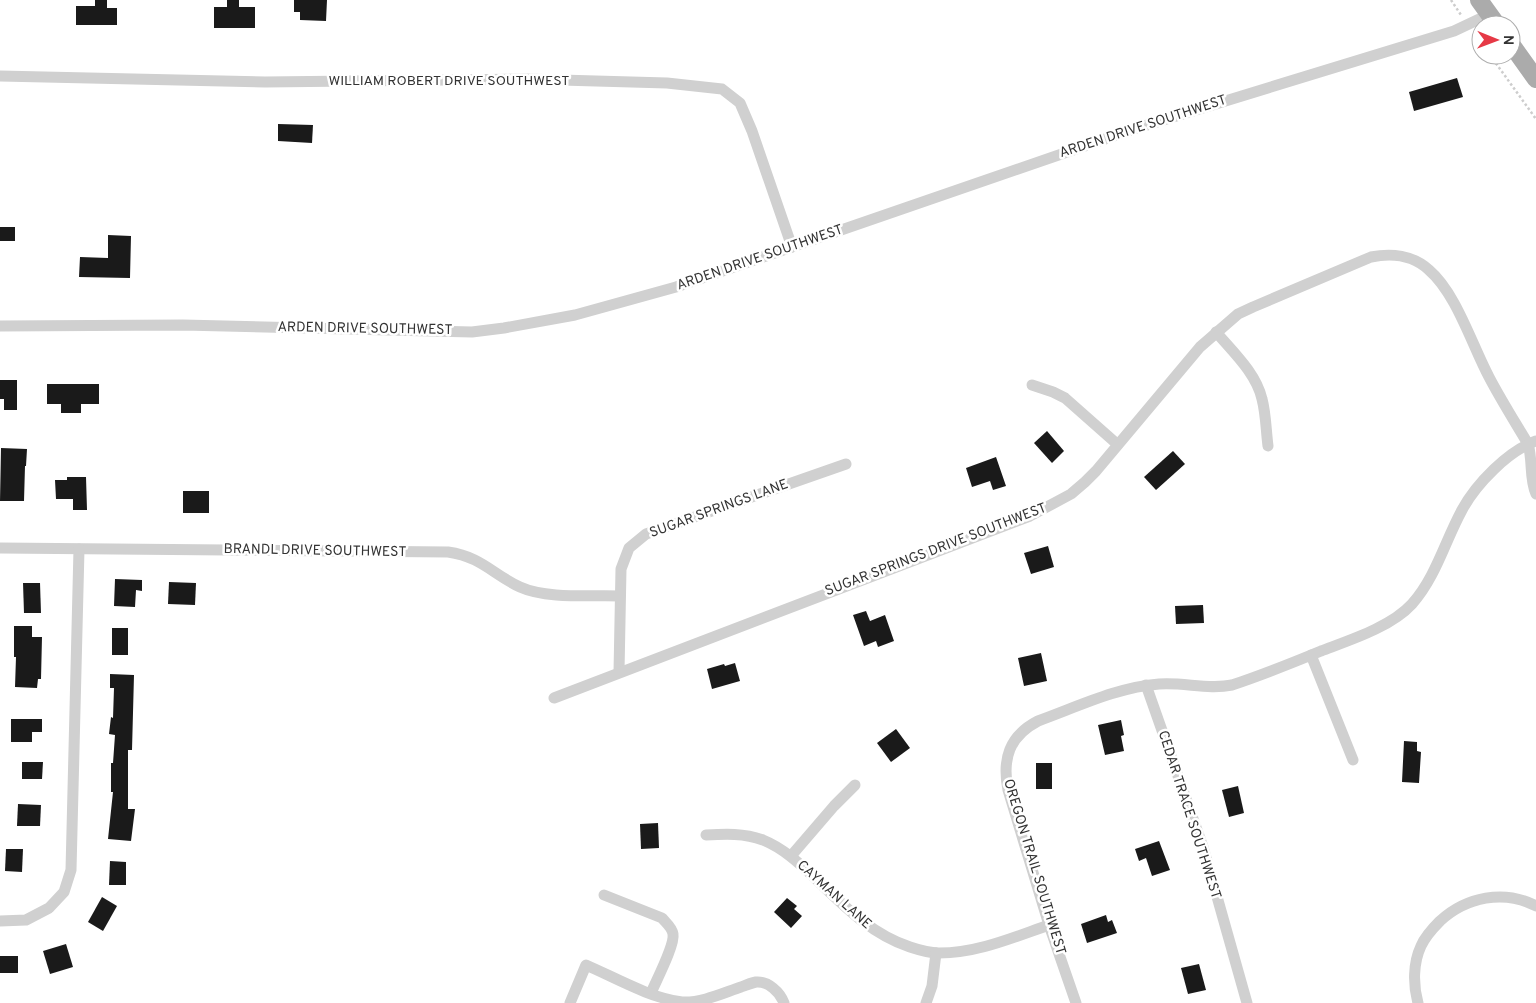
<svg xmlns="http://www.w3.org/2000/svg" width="1536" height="1003" font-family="Overpass,sans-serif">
<rect width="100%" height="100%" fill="#fff"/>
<g fill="#1a1a1a">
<polygon points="95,0 107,0 107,8 117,8 117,25 76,25 76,6 95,6"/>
<polygon points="227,0 239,0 239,7 255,7 255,28 214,28 214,7 227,7"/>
<polygon points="294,0 327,0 326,21 300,20 300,12 294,12"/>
<polygon points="1457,78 1463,97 1414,111 1409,92"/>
<polygon points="278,124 313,125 312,143 278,141"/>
<rect x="0" y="227" width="15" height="14"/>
<polygon points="108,235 131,236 130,278 79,277 80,257 108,258"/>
<polygon points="0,380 17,380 17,410 4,410 4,399 0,399"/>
<polygon points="47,384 99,384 99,404 81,404 81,413 61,413 61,404 47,404"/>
<polygon points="1047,431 1064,451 1052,463 1034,443"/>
<polygon points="1,448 27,449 26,466 25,466 24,501 0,501"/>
<polygon points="1173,451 1185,464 1156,490 1144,477"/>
<polygon points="996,457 1006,486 993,490 990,481 972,487 966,468"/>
<polygon points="67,477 86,477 87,510 73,510 73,499 56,499 55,480 67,480"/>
<rect x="183" y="491" width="26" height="22"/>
<polygon points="1048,546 1054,567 1031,574 1024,553"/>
<polygon points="115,579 142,580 142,591 136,590 135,607 114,606"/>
<polygon points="169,582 196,583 195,605 168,604"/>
<polygon points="23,583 40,583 41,613 24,613"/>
<polygon points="1203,605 1204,623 1176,624 1175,606"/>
<polygon points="866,611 870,621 885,615 894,641 878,647 876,641 864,646 853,615"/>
<polygon points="14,626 32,626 32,637 42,637 41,679 38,679 37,688 15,687 16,657 14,657"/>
<rect x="112" y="628" width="16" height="27"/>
<polygon points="1041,653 1047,681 1024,686 1018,658"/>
<polygon points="735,663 740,681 712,689 707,669 724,664 725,666"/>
<polygon points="110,674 134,675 132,750 128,750 128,809 135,809 131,841 108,839 113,792 111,792 111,763 113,763 115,735 109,734 111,717 113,718 114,688 110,688"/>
<polygon points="11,719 42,719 42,732 32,732 32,742 11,742"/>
<polygon points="1121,720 1124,735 1121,736 1124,751 1105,755 1098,725"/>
<polygon points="896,729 910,748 891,762 877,743"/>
<polygon points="1404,741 1417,742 1417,751 1421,752 1419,783 1402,782"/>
<polygon points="22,762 43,762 42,779 22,779"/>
<rect x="1036" y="763" width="16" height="26"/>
<polygon points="1238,786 1244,813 1229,817 1222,790"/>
<polygon points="18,804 41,805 40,826 17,826"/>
<polygon points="658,823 659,848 641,849 640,824"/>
<polygon points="1159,841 1170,870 1152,876 1146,858 1139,861 1135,849"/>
<polygon points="6,849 23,849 22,872 5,871"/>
<polygon points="110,861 126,862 126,885 109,885"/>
<polygon points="102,897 117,906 103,931 88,922"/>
<polygon points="787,898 797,906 794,909 802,916 791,928 774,912"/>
<polygon points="1106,915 1108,922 1112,920 1117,933 1087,943 1081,924"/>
<polygon points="66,944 73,967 50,974 43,951"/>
<rect x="0" y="956" width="18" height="17"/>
<polygon points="1199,964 1206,990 1188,994 1181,968"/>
</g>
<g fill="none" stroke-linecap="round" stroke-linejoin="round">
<g stroke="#cdcdcd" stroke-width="2.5" stroke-dasharray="2.5 2.5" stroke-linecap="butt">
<polyline points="1451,0 1461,15"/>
<polyline points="1475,33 1481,42"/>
<polyline points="1490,55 1536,119"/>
</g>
<g stroke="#d0d0d0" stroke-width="11">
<polyline points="0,76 265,82 525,79 667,83 722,89 740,103 752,131 792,247"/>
<polyline points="0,326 183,325 472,332 504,328 575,315 676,287 1134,129 1454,31 1490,14"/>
<path d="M1216,332C1233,352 1256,373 1262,399C1266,414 1266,431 1268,446"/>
<polyline points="1032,385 1053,392 1065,398 1117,444"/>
<path d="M0,548L448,552C482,557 492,574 520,587C546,599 591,595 620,596"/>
<polyline points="1311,655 1353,760"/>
<polyline points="619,672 621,569 629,548 646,534 846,464"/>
<polyline points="1146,685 1203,847 1247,1003"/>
<path d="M554,698L1030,516L1071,494L1085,482L1096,471L1200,347L1238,314L1253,307L1371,257C1391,253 1413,255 1429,270C1456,293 1472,345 1489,377C1501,400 1515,422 1528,444C1533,460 1529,479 1536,494"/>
<path d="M706,835C725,834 744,833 763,840C783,848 799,863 815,878C844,906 871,934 910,947C919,950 930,953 939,953C978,953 1014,937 1049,925"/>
<polyline points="791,856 834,806 855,785"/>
<path d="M604,895L662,918C666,923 672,927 673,934C675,945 656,981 651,993"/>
<polyline points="0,921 26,920 49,908 64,892 71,870 79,549"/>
<path d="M570,1003L586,965C616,978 650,998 682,1002C702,1003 723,993 741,987C746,985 751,983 756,982C768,981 780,992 784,1003"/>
<polyline points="926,1003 932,986 936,953"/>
<path d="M1076,1003L1049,925L1008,790C1002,759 1009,736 1038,721C1077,707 1118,687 1159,684C1184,682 1208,690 1232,685C1262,675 1292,663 1321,651C1350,640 1391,627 1412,604C1436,577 1445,541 1462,510C1476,484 1508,451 1536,441"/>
<path d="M1418,1003C1413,985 1413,963 1421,946C1425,937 1433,928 1440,921C1466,897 1504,889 1536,906"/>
</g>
<g stroke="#ababab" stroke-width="18">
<polyline points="1479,0 1497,25"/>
<polyline points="1511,44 1536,79"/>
</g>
</g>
<g text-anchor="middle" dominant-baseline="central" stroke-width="5" stroke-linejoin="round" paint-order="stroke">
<g font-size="14" fill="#333" stroke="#fff">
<text x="449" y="81">WILLIAM ROBERT DRIVE SOUTHWEST</text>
<text transform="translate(1143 127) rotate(-18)">ARDEN DRIVE SOUTHWEST</text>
<text transform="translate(760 258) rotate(-19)">ARDEN DRIVE SOUTHWEST</text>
<text transform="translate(365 329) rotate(1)">ARDEN DRIVE SOUTHWEST</text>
<text transform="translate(719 509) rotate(-20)">SUGAR SPRINGS LANE</text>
<text transform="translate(936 550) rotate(-21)">SUGAR SPRINGS DRIVE SOUTHWEST</text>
<text transform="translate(315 551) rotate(1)">BRANDL DRIVE SOUTHWEST</text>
<text transform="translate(1189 815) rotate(72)">CEDAR TRACE SOUTHWEST</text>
<text transform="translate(1034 867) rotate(73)">OREGON TRAIL SOUTHWEST</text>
<text transform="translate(834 895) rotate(42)">CAYMAN LANE</text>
</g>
</g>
<g transform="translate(1496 40) rotate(91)"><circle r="24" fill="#ffffff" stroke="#adadad"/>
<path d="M0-4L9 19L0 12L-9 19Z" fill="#e63946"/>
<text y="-8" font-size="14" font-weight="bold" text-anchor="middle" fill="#333333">N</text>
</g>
</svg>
